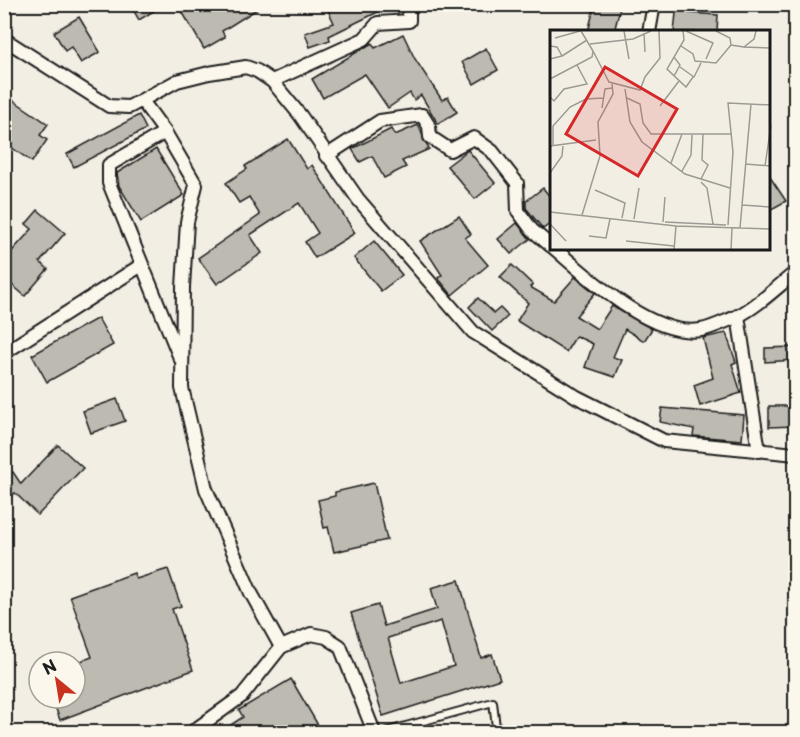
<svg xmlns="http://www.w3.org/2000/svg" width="800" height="737" font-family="'Playpen Sans',sans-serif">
<rect width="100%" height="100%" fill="#f2eee4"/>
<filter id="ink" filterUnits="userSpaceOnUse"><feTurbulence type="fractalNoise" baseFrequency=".0167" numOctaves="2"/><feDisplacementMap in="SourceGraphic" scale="12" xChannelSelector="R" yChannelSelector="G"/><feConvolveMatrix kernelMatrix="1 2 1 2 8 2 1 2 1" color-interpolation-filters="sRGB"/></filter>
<g filter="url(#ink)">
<g fill="#bdbab1" stroke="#1c1c1c" stroke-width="1.5" fill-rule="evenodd">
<polygon points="130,4 165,4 139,20"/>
<polygon points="186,4 265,4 222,31 225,37 204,49 180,8"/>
<polygon points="334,4 394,4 329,36 330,40 310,47 305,33 334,23 327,8"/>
<polygon points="595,4 621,4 614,32 588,32"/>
<polygon points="677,4 691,4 690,13 718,15 717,32 674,32"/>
<polygon points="79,17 100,52 81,63 71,47 65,51 54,32"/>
<polygon points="403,34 415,59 442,100 448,97 457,112 438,124 421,95 414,100 410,93 388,108 365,74 323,98 312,79 372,43 375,48"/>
<polygon points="486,48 498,70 474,84 462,62"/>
<polygon points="4,94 48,124 40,135 47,140 32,162 4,142"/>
<polygon points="139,115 146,129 74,167 67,154"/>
<polygon points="418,125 429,149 402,161 406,167 384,178 372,156 360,162 352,149 391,129 395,135"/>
<polygon points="288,139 307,169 312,165 355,233 315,258 305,242 318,233 299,203 250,235 262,253 217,284 198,258 260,215 249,197 239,203 226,183 247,169 245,166"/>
<polygon points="156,149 184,195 141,222 119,186 117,173"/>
<polygon points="468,150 495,183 475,199 447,166"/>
<polygon points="768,174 786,201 768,211"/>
<polygon points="543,188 551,198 551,223 543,229 526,208 526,201"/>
<polygon points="38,210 65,233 40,262 48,269 25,296 4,278 4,260 32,229 26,224"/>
<polygon points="459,216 471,234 465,238 488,265 452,295 438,278 442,275 420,241"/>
<polygon points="517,223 530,239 511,254 498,239"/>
<polygon points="374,241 402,275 381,291 354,258"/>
<polygon points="512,265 533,285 530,287 554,301 575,277 595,293 576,316 597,329 612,306 652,329 644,341 625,329 613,357 622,360 615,377 585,367 593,344 576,336 566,352 517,321 528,303 500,277"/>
<polygon points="478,298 494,313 500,308 508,316 492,331 469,307"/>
<polygon points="98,318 113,345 47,382 32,355"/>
<polygon points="726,333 736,362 732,364 741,393 700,406 694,385 713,378 703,338"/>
<polygon points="795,347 795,360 765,362 765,348"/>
<polygon points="117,399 125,421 91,433 83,411"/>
<polygon points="769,406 795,406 795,426 769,427"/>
<polygon points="662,408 744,415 742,440 693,436 694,429 660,422"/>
<polygon points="58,445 83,468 38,515 15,493 4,500 4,477 13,472 21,484"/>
<polygon points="374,483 387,540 334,552 328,527 324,528 318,500 335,496 335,492"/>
<polygon points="168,569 181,606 172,609 193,670 60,720 52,698 75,698 75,663 92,657 70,596 134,573 136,579"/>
<path d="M459,580L481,658L492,654L500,679L383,716L351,613L378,605L384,626L437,609L431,588ZM441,621L454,666L401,683L388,638Z"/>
<polygon points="291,679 322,732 220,732 243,717 239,710"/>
</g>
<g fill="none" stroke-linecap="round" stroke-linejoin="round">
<g stroke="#1c1c1c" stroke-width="10">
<polyline id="service" points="384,732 493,702 496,727 493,732"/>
</g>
<g stroke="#1c1c1c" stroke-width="16">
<g id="minor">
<polyline points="649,32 654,4"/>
<polyline points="4,39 109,106 129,107 177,81 209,73 246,67 257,71 272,81 300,115 358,199 473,332 577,397 664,441 796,454"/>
<polyline points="272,81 364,39 378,23 409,21 409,4"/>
<polyline points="143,102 165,132 196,185 187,222 183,287 182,388 206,489 251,593 281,647"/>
<polyline points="165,132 109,165 109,183 180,358"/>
<polyline points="326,156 380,121 422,115 429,126 430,137 450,150 474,138 492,151 517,183 518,211 532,230 551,246"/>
<path d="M555,249C589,278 652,338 701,330C712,328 726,321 736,317C757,307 777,287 796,272"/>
<polyline points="738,316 759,451"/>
<polyline points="4,353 140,266"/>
<polyline points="192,732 242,696 281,647 311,634 326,637 340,646 374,732"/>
</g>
</g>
<use href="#service" stroke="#fbf7ec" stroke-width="6"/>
<use href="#minor" stroke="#fbf7ec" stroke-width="12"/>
</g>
</g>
<g transform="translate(550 30)">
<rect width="220" height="220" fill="#f2eee4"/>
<path fill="none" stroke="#9c9a94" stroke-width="1.5" d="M74,1L79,29M133,1L134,10L117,39L136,57L143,47M136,1L163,13L156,29M166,1L180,8L181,15L194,17M206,1L204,9L194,17L221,18M94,3L95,22M5,8L30,1M40,14L83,9L101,1M0,16L7,17L12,26L0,29M131,16L143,24L145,31L166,33L181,15M43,21L59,52L90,60L95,47L110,28L109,1M12,26L37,10M124,27L130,35L124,46M130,37L144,47L151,33M0,49L42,27L43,21L31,1M75,59L80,92L92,112L135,144L180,158M0,67L4,71L14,59L37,54L27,35M77,68L90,74L93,93L101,104H182M110,76L129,51M52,78L55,59L62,58M0,116L46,110M3,116V96L20,77L36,69L53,68M121,133L132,104M195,134L221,136M215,136L221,95M132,141L141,125L142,105M0,143L12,126L13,116M151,149L158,135L152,130L153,104M151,152L157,158L163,194M45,160L75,173L72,188M192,175L221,177M0,182L126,196L221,199M32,185L50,126L48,92L63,64L62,54M84,189L89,158M113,192L115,167M115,192L176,195M0,194L16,211M178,195L183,122L178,73L221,75M190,198L201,74M39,206L56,208L60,189M76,211L124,216M124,220L126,196M181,220L182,198"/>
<path fill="#d62828" fill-opacity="0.15" stroke="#d62828" stroke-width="3" d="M55,37L127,79L88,146L16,104Z"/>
<rect width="220" height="220" fill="none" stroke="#1c1c1c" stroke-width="3"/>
</g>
<rect width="800" height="737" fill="none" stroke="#fbf7ec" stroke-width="24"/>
<rect x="12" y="12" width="776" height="713" fill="none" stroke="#1c1c1c" stroke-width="2" filter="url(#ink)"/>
<g transform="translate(57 680) rotate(330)"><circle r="28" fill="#fbf7ec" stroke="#a29f99" stroke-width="1.5"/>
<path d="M0-4.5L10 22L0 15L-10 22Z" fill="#c8321e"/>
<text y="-9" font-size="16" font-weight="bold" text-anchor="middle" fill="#1c1c1c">N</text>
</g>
</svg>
